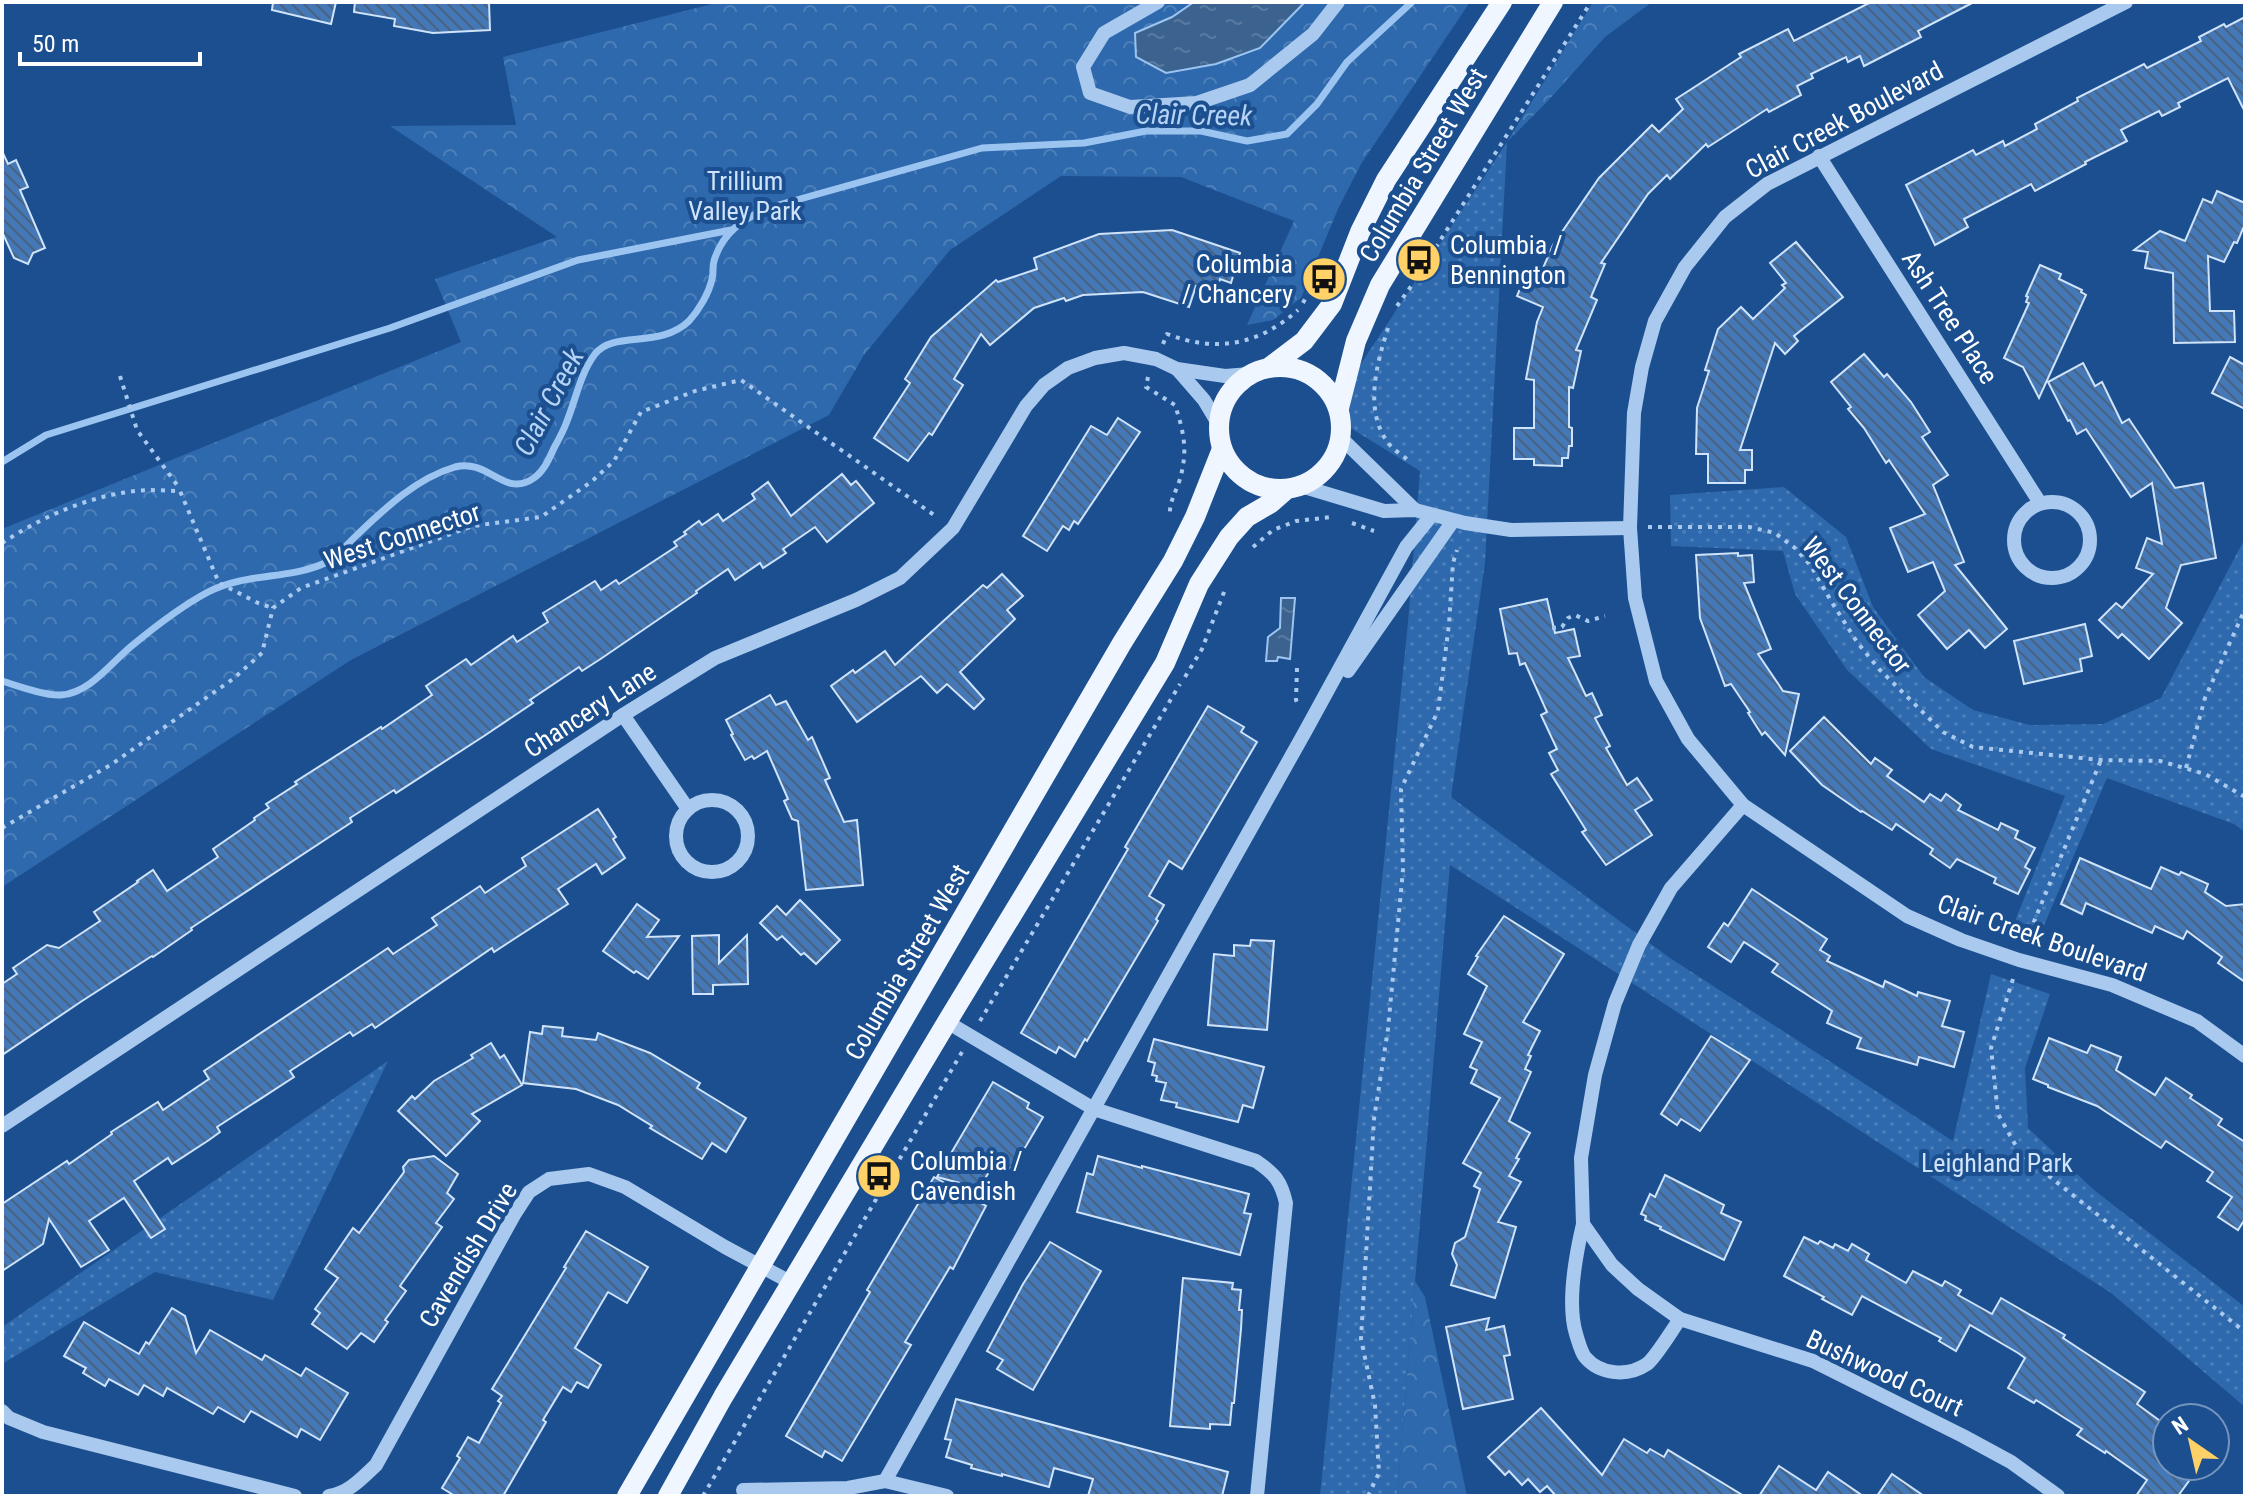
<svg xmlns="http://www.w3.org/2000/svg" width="2247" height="1498" font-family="'Roboto Condensed',sans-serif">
<defs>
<pattern id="grass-dots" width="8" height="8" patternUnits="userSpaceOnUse" patternTransform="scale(2)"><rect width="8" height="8" fill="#2e69ad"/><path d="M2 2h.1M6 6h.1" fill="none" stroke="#4d80b9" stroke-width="1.8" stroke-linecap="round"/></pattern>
<pattern id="forest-crowns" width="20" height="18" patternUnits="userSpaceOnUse" patternTransform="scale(2)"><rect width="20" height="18" fill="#2e69ad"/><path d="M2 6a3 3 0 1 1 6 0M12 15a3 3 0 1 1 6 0" fill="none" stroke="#4d80b9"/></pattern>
<pattern id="water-ripples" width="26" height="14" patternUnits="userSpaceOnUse" patternTransform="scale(2)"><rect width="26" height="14" fill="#3c6290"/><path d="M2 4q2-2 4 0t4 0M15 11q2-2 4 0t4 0" fill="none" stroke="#597aa1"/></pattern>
<pattern id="building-back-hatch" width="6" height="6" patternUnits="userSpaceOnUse" patternTransform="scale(2)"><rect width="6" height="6" fill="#4478b7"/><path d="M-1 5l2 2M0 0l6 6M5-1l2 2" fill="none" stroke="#486282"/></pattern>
</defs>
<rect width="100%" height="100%" fill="#1b4f8f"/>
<g fill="url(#grass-dots)">
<polygon points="1507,142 1485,563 1451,797 1670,958 1953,1141 1991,974 2050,994 2025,1068 2028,1128 2094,1190 2245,1307 2245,1407 2111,1293 1450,865 1397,1496 1320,1496 1408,622 1420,471 1349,427 1345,388"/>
<polygon points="1784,487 1846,537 1873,607 1924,677 1973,710 2030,725 2103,724 2161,698 2245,538 2245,832 2234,824 2107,778 2042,930 2015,921 2065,796 1931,749 1847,670 1795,594 1783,551 1671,546 1670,495"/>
<polygon points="388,1061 273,1300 155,1272 2,1364 2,1327"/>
</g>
<g fill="url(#forest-crowns)">
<polygon points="720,2 1470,2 1361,164 1338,209 1301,298 1273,320 1247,325 1294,221 1181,177 1061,176 950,250 864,355 829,415 351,660 2,887 2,529 461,342 435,279 557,237 390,126 516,125 503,57"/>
<polygon points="1593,2 1652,2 1605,37 1547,102 1507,142"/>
<polygon points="1415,1281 1425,1297 1467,1496 1397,1496"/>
</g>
<g fill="url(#water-ripples)" stroke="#9cc4f0" stroke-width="2">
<polygon points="1194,2 1305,2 1260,48 1216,64 1166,73 1136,57 1135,33 1172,17"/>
<polygon points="1281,598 1295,598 1290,659 1278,657 1277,661 1266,661 1268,637 1280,628"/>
</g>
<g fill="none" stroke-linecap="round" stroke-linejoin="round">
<g stroke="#9cc4f0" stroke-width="7">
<polyline points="2,462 46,435 390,328 578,260 731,230"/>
<path d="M2,681C18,686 45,696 61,695C91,693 112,661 134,644C157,625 182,606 208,592C247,572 288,580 325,563C337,558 347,544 357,535C385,508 417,478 455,467C489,458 504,499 534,478C544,471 549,459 554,448C559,439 564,430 567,421C576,399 580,374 595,354C614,330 660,349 689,321C699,310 709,293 712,279C714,273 712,267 714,261C722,233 743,219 768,208L982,148L1084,143L1146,131H1201L1247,141L1287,134L1317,104L1347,62L1412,2"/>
</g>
</g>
<g fill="url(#building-back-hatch)" stroke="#cfe3fa" stroke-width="2">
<polygon points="273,2 336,2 331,24 272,10"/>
<polygon points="355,2 489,2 490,30 433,33 394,26 395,19 354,12"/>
<polygon points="1871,2 1974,2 1918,31 1921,37 1864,66 1860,56 1848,62 1846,57 1811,74 1813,78 1797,86 1801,95 1769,112 1767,109 1708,147 1706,144 1670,179 1667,175 1648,194 1601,263 1605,264 1591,297 1597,300 1576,350 1581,351 1573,388 1569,387 1569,427 1572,428 1572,446 1569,446 1568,458 1562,458 1562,466 1534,465 1534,459 1514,459 1514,428 1534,428 1534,380 1526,379 1537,322 1543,307 1517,296 1525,277 1537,282 1553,245 1599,178 1652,125 1659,132 1683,109 1676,99 1741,57 1739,54 1788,29 1794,41"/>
<polygon points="2245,17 2245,112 2228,78 2178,103 2180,107 2162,116 2159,111 2121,130 2127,141 2085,162 2086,164 2035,191 2031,184 1964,219 1968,227 1935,245 1906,185 1973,150 1976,155 2003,141 2005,146 2037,129 2035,124 2078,101 2077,98 2144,64 2147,68 2201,41 2199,37 2224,24 2226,27"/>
<polygon points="2,151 8,164 16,160 28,187 20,190 45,248 33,253 28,264 14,258 2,232"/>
<polygon points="2217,191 2245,203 2245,224 2237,243 2234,242 2224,262 2208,256 2210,311 2234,311 2235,342 2174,343 2173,273 2145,268 2148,252 2134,250 2160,231 2185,241 2203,199 2212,203"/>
<polygon points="1172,230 1240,253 1231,283 1220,279 1216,293 1196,286 1189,307 1143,292 1083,295 1066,301 1064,298 1034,308 990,345 981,334 954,379 963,385 932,435 929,433 908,461 874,438 910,383 905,379 931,337 996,280 998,282 1037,269 1034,258 1099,234"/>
<polygon points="1796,242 1843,297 1794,336 1798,341 1785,354 1775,343 1740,450 1752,450 1752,470 1745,470 1745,483 1708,483 1708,454 1696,454 1697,408 1709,371 1705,370 1718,329 1741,307 1753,319 1785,288 1782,285 1786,283 1770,263"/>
<polygon points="2040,265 2061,274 2059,279 2082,290 2081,292 2086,295 2039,398 2023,367 2004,358 2029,303 2026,302 2028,297 2026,296"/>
<polygon points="1864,354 1884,377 1887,374 1911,402 1930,432 1922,437 1948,475 1933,485 1964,562 1955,565 2007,629 1985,648 1969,630 1947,649 1918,615 1945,591 1933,562 1908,572 1890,528 1925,514 1889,460 1886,463 1864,428 1848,409 1851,407 1831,382"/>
<polygon points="2230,357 2245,365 2245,409 2212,393"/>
<polygon points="2083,363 2095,386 2102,382 2122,423 2129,419 2175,488 2203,483 2216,558 2181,565 2166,608 2182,623 2149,659 2122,634 2118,638 2099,620 2116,603 2122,608 2153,574 2136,568 2147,538 2162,544 2152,483 2131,497 2086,429 2077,434 2070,420 2068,421 2048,382"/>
<polygon points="1118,418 1140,432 1078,524 1074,521 1069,530 1063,526 1047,551 1023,536 1091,426 1107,435"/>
<polygon points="842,474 851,485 856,481 874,503 827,542 815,527 783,549 786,553 763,568 760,563 735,580 728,569 696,591 697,593 602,658 582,671 579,667 530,700 533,703 484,736 396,793 394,790 350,818 352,822 191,928 192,930 153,957 152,956 82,1001 2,1055 2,984 17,974 13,968 47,945 59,948 100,921 94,912 138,882 137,881 153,870 167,891 218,857 213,849 255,820 254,818 269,808 266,804 297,784 295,782 381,727 382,729 432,695 426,686 466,659 471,665 513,636 517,642 548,622 543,613 595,581 601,590 616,580 619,584 677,546 674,542 686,534 684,532 699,521 702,525 718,514 723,521 755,499 752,494 768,482 791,516"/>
<polygon points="1738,553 1738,556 1752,555 1754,582 1744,583 1771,649 1758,654 1783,691 1799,694 1785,755 1765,732 1762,735 1748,713 1750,712 1731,684 1725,686 1700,618 1696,555"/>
<polygon points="1002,574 1023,596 1007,610 1015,619 960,672 984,699 974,709 947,684 937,693 921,676 857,722 831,686 853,670 855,673 885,651 895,665 983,585 987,588"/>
<polygon points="1547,599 1555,633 1574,629 1580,656 1568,658 1586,696 1592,693 1602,715 1595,718 1610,746 1606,748 1627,785 1637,778 1652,800 1635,810 1652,835 1606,865 1582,832 1586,830 1551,774 1558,770 1549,753 1557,749 1541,715 1547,712 1525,663 1520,665 1517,653 1509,654 1500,609"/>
<polygon points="2085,624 2092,656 2080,659 2082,671 2024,684 2014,641"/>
<polygon points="770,695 776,705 786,701 808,740 812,737 830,778 825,780 844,822 857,820 863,885 806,890 798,821 792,819 784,801 788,799 767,751 754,759 752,756 745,760 731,735 733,734 726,720"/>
<polygon points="1208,706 1244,727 1241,732 1257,742 1182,869 1169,861 1149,896 1164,905 1156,919 1158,921 1087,1041 1085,1039 1075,1057 1059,1047 1056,1053 1021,1033 1128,849 1125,847"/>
<polygon points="1824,717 1871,764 1875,758 1892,770 1887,776 1924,802 1930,794 1941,801 1946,794 1961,805 1958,810 1998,830 2001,823 2018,831 2015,838 2035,848 2025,867 2030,870 2018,894 1994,883 1996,878 1957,859 1950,868 1930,854 1933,849 1896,824 1892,830 1862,811 1861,812 1822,785 1790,751"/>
<polygon points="598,809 616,837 613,839 625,858 602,874 596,864 558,889 568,904 494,952 492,948 375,1028 372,1024 353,1036 350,1032 290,1071 294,1077 217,1127 220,1132 209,1140 172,1164 168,1158 134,1181 165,1229 151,1238 124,1198 89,1221 109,1250 81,1267 49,1219 43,1244 2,1271 2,1204 67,1161 69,1164 112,1134 111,1132 158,1102 163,1110 209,1079 204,1071 388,948 393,954 437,925 432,918 480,886 485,893 526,866 522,858"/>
<polygon points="2080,858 2151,889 2161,867 2179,875 2181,872 2208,884 2205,892 2226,906 2245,904 2245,982 2218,963 2222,957 2187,931 2183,939 2155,926 2152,933 2086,903 2082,914 2061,904"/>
<polygon points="1752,889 1827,939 1820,950 1830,956 1827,961 1883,987 1885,981 1917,996 1918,992 1950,1001 1942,1026 1964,1032 1954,1067 1919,1057 1917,1065 1857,1048 1861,1038 1827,1023 1832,1011 1772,972 1778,964 1744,942 1731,962 1708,947 1724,923 1728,926"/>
<polygon points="800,900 840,940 816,964 804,953 801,955 782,936 777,940 760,923 777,906 786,915"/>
<polygon points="637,904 659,920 647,937 679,936 648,979 636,971 634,973 603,951"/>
<polygon points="1504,916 1564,954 1523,1022 1540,1031 1528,1055 1531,1056 1525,1069 1531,1072 1509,1121 1530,1133 1516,1158 1519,1159 1509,1176 1521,1182 1498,1222 1516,1227 1495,1298 1451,1285 1457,1265 1452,1254 1455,1243 1465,1237 1480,1189 1474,1186 1481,1173 1463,1163 1500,1098 1471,1083 1477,1070 1470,1067 1482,1042 1464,1034 1487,986 1468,974 1478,957 1476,956"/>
<polygon points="719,935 719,963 747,935 748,984 713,985 713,994 693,994 692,936"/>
<polygon points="1251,940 1274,941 1267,1030 1208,1025 1214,954 1234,956 1234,945 1250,946"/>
<polygon points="543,1026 563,1028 562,1036 596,1040 598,1033 650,1053 700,1083 697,1088 746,1118 726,1152 712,1143 702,1159 650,1128 652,1126 618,1105 576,1089 523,1083 530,1032 542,1034"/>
<polygon points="1711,1036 1750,1060 1700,1131 1681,1119 1677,1125 1661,1114"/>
<polygon points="2049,1038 2087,1053 2091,1045 2121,1057 2116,1070 2155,1095 2166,1078 2192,1095 2190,1098 2222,1119 2218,1125 2245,1142 2245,1219 2238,1230 2218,1217 2232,1197 2207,1181 2213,1172 2166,1141 2161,1148 2097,1106 2048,1087 2048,1085 2033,1079"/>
<polygon points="1154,1039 1264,1067 1253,1108 1243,1105 1238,1122 1176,1107 1177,1103 1161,1100 1166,1083 1156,1081 1157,1076 1152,1075 1155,1063 1148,1061"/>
<polygon points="491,1043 500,1058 504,1055 522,1085 472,1114 480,1121 446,1156 398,1111 412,1096 415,1099 434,1081 473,1058 471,1055"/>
<polygon points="993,1082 1029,1103 1027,1108 1043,1117 1026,1146 1010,1169 996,1161 979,1188 937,1177"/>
<polygon points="434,1156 458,1174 447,1193 454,1199 436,1223 442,1227 400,1286 406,1291 385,1320 388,1322 374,1342 361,1333 347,1349 312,1324 320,1313 315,1309 338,1278 325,1269 353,1228 359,1233 404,1172 403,1167 409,1160"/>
<polygon points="1098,1156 1142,1168 1142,1166 1249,1194 1244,1213 1251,1214 1240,1255 1077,1212 1087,1173 1093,1175"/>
<polygon points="1665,1175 1724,1205 1721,1213 1741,1222 1724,1260 1660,1229 1661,1227 1645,1220 1646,1216 1641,1214 1650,1194 1655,1197"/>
<polygon points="934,1177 986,1206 953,1269 950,1267 905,1342 911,1345 842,1461 825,1451 822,1457 786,1436 870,1292 867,1290"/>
<polygon points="586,1231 648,1267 627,1303 608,1292 575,1348 601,1365 588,1388 577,1382 571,1392 563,1387 543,1420 546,1422 503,1496 455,1496 442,1488 460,1458 457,1456 468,1437 479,1443 501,1403 498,1401 502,1396 492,1389 566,1268 564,1267"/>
<polygon points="1804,1237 1818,1244 1820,1241 1833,1248 1835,1244 1848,1251 1852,1244 1869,1254 1866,1260 1906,1283 1913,1271 1942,1286 1945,1281 1961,1290 1958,1295 1992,1314 2001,1298 2065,1335 2063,1338 2145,1392 2137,1404 2167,1426 2167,1466 2196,1466 2189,1476 2191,1478 2178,1496 2136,1496 2147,1480 2106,1451 2105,1453 2077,1435 2082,1429 2036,1400 2034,1403 2008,1388 2025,1358 2018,1353 1970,1325 1956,1351 1939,1341 1941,1338 1862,1296 1852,1315 1822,1299 1824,1297 1784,1276"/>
<polygon points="1050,1242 1101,1271 1033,1390 997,1369 1003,1360 987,1351 1023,1284"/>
<polygon points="1183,1278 1233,1283 1232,1289 1241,1290 1239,1310 1242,1310 1241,1329 1234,1403 1232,1403 1230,1425 1210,1424 1210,1429 1170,1426"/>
<polygon points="172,1308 185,1316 196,1353 210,1330 262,1360 265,1355 301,1376 306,1368 348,1393 320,1440 301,1429 297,1437 251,1411 244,1422 218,1407 213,1414 167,1388 163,1396 144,1385 138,1395 109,1379 105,1386 83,1373 86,1368 64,1356 84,1322 139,1354 146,1342 149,1344"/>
<polygon points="1489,1318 1486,1330 1504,1326 1510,1355 1504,1356 1513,1399 1463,1409 1446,1327"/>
<polygon points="956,1399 1228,1472 1222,1496 1088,1496 1093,1479 1054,1468 1049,1487 1002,1474 1002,1476 971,1468 972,1465 946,1457 951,1440 945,1439"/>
<polygon points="1541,1408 1602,1475 1624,1439 1647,1453 1650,1449 1664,1457 1668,1450 1744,1496 1556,1496 1547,1486 1540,1492 1528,1479 1522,1485 1509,1471 1505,1475 1488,1457"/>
<polygon points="1779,1466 1816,1490 1828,1472 1863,1496 1759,1496"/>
<polygon points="1892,1474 1924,1496 1877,1496"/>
</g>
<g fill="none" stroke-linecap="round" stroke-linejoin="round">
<g stroke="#a9c9ee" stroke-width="4" stroke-dasharray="4 6" stroke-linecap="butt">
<polyline points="1303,303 1317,276"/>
<polyline points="1397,306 1412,285 1591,2"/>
<path d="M1388,328C1377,363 1363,411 1389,444C1394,450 1402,455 1408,460"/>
<path d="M1163,344L1167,334C1216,353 1259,345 1298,310"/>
<polyline points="120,376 137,430 180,489"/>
<path d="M1148,377L1146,387L1175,405C1184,433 1188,450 1180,479C1176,492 1169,502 1170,515"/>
<polyline points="1352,523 1374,531"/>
<polyline points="1648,527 1749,527 1775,533 1795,548 1811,566 1831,601 1857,642 1879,669 1943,732 1973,747 2101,760 2160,761 2205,774 2245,797"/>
<path d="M2,543C42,517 88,496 136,491C151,489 166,491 180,491L219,583L258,603L273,608"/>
<polyline points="1253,547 1273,530 1296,521 1332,517"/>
<polyline points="1552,628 1562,627 1568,618 1575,615 1588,621 1605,616"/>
<polyline points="1297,668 1296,700 1298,705"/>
<polyline points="1185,677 1202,649 1226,587"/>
<polyline points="2186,768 2205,698 2245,609"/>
<polyline points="2,828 112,764 233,679 262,653 273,608 301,588 473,526 541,517 591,482 614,461 641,412 695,391 741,380 937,517"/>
<polyline points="2026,941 2101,760"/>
<polyline points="2013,979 1991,1048 1998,1114 2020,1153 2245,1332"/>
<polyline points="980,1021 1180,684"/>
<polyline points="703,1496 962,1052"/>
<polyline points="1368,1496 1379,1473 1375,1405 1361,1339 1374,1119 1388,1029 1403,870 1401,789 1438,711 1449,624 1453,563 1457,550"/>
</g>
<g stroke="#a9c9ee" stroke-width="14">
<polyline points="1158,2 1104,33 1083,67 1090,93 1130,107 1197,103 1250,85 1313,34 1338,2"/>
<polyline points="2126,2 1767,184 1725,217 1685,267 1655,321 1642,367 1634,413 1630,528 1635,598 1656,681 1688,739 1743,805 1907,916 1961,940 2019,960 2112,985 2197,1021 2245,1056"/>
<polyline points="1819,156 2040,503"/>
<polyline points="1177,369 1204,400 1219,425"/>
<polyline points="1341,438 1415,510"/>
<polyline points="1301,486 1384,511 1415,510 1465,523 1511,530 1630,528"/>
<circle cx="2052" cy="540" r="38"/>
<polyline points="1348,671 1453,521"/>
<polyline points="623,715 688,809"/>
<circle cx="712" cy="836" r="36"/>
<polyline points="1743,805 1671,888 1639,945 1615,1003 1595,1075 1581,1158 1583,1224 1612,1265 1638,1289 1680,1319 1813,1361 1963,1436 2011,1462 2058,1496"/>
<path d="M947,1022L1094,1109L1256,1161C1275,1174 1281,1181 1286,1203L1257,1496"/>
<polyline points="2,1126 623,715 715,658 856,600 900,578 953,528 1026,406 1044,385 1068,368 1095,358 1124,353 1156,359 1177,369 1225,376 1250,374"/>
<path d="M1583,1224C1576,1254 1567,1304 1576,1334C1578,1340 1581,1352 1585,1357C1600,1375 1628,1377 1647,1364C1656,1357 1672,1330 1680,1319"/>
<polyline points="2,1411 9,1418 43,1432 295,1496"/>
<polyline points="743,1490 848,1488 885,1481"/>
<path d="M329,1496C349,1493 362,1478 376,1465L514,1215L529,1192L549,1179L589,1174L625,1187L725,1247L792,1283"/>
<polyline points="947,1496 885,1481 1306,730 1406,547 1431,516"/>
</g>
<g stroke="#f0f6ff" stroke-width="20">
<polyline points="1271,366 1304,341 1332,304 1360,232 1386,180 1502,2"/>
<circle cx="1280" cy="428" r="61"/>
<polyline points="1339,408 1356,341 1380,285 1553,2"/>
<polyline points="627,1496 1122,643 1173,561 1195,517 1222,449"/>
<polyline points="668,1496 723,1397 947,1022 1165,663 1199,584 1229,537 1247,517 1271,503 1287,489"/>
</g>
</g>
<defs>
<g id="bus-disc" transform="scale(2.3)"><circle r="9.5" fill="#ffd166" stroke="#1b4f8f"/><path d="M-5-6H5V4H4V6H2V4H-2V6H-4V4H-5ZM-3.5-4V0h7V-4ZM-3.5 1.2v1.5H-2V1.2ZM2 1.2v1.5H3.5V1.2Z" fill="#111"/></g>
</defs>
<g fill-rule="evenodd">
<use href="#bus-disc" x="1419" y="260"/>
<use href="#bus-disc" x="1324" y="279"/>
<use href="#bus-disc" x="879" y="1176"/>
</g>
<g text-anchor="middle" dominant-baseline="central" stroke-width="8" stroke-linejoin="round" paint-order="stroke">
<g font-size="26" fill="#fff" stroke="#1b4f8f">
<text transform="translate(1844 120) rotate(-28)">Clair Creek Boulevard</text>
<text transform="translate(1423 165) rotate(-59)">Columbia Street West</text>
<text transform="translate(1950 317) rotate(57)">Ash Tree Place</text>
<text transform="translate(402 536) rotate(-18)">West Connector</text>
<text transform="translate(1857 605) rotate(53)">West Connector</text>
<text transform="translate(590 710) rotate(-33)">Chancery Lane</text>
<text transform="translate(2042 938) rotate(19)">Clair Creek Boulevard</text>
<text transform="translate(907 962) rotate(-60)">Columbia Street West</text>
<text transform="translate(468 1255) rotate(-59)">Cavendish Drive</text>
<text transform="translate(1885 1373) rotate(25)">Bushwood Court</text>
</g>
<g font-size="26" fill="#cfe3fa" stroke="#1b4f8f">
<text x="745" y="181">Trillium<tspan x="745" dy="30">Valley Park</tspan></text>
<text x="1997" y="1163">Leighland Park</text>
</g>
<g font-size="26" fill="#fff" stroke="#1b4f8f" text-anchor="start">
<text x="1450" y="245">Columbia /<tspan x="1450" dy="30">Bennington</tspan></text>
<text x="1293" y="264" text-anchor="end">Columbia<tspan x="1293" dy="30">/ Chancery</tspan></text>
<text x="910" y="1161">Columbia /<tspan x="910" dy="30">Cavendish</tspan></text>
</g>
<g font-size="28" font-style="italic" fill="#b5d3f5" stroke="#1b4f8f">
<text transform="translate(1194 115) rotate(1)">Clair Creek</text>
<text transform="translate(549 402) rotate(-62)">Clair Creek</text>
</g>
</g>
<rect width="2247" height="1498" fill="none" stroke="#ffffff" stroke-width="8"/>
<g transform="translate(2191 1442) rotate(326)"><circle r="38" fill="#1b4f8f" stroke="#7695bc" stroke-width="2"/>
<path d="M0-6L14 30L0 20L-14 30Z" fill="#ffd166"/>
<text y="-12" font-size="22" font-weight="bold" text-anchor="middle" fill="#ffffff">N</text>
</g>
<path d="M20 52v12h180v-12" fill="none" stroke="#ffffff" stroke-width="4"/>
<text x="32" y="52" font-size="24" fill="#ffffff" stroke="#1b4f8f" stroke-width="6" paint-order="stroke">50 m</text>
</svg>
